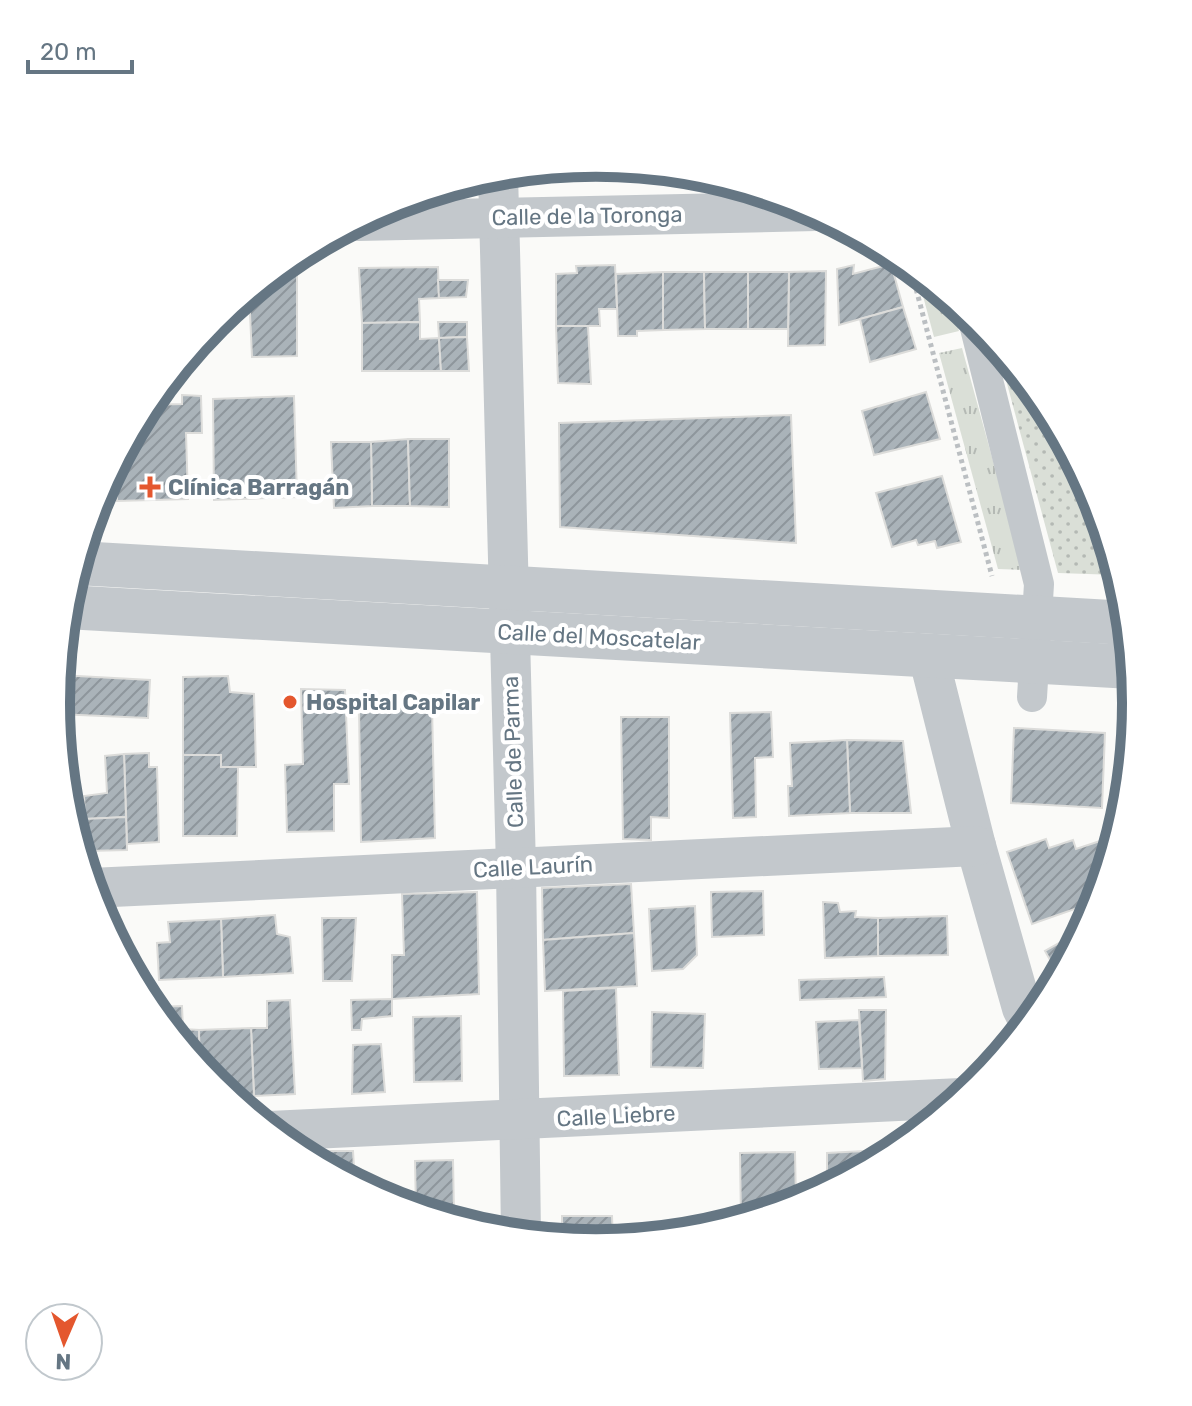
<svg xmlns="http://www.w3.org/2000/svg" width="1192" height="1406" font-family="Rubik,sans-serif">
<defs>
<pattern id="grass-tufts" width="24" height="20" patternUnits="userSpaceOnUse" patternTransform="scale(2)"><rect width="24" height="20" fill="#dadfd7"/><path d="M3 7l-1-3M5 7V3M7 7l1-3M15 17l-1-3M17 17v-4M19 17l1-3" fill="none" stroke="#b4b9b4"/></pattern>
<pattern id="garden-dots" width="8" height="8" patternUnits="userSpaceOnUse" patternTransform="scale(2)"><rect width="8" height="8" fill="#dadfd7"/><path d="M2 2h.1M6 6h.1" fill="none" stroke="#b4b9b4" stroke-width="1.8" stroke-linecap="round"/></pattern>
<pattern id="building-hatch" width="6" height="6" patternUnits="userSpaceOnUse" patternTransform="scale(2)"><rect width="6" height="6" fill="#aab3b9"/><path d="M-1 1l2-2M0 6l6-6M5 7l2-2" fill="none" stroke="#8e969c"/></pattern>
</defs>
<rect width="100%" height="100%" fill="#fafaf8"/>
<g fill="url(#grass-tufts)">
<polygon points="916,270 949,298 959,331 934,337"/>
<polygon points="962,348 1023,570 998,569 939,353"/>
</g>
<polygon fill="url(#garden-dots)" points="996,343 1045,403 1093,493 1117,575 1058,573"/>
<g fill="url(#building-hatch)" stroke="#dcdcda" stroke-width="2">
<polygon points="891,264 903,307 839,325 837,269 854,265 853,274"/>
<polygon points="615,265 617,309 599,309 600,326 556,326 556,274 577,273 576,266"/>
<polygon points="438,267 439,298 419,299 420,322 362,323 359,268"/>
<polygon points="826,271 825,345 788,346 789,272"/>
<polygon points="663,272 704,272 705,329 663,330"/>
<polygon points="663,272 663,330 637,331 637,336 618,336 616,274"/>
<polygon points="704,272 748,272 748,329 705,329"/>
<polygon points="748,272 789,272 788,329 748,329"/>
<polygon points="273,273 297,273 297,356 252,357 249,292"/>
<polygon points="438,280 468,280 466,297 439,298"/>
<polygon points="903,307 916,349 870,362 860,319"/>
<polygon points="420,322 420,339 439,338 441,371 362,371 362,323"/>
<polygon points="438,322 467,322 467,337 439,338"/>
<polygon points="556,326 588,326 591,384 558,383"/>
<polygon points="467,337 469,371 441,371 439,338"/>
<polygon points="926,392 940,439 874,455 862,411"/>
<polygon points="182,395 201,396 202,433 186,433 188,499 117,501 117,489 106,489 105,482 146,405 182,404"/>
<polygon points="294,396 297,497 214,500 213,399"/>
<polygon points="791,415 796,543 560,527 559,423"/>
<polygon points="408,439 410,506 372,506 371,442"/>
<polygon points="408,439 449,439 449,507 410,506"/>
<polygon points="331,442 371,442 372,506 334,508"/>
<polygon points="942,476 961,542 937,548 935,541 918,545 916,540 892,547 876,493"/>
<polygon points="59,675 150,680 148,718 57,714"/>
<polygon points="228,676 230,692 254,694 256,767 221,767 221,755 183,755 183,677"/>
<polygon points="301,689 345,690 349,784 334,784 334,831 287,832 285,765 303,764"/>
<polygon points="359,707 432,707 435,838 361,842"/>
<polygon points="771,712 773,757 755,758 756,817 733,818 730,713"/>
<polygon points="621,717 669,717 669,818 651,817 651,840 623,839"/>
<polygon points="1014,728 1105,733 1102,808 1011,803"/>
<polygon points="847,740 903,741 911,813 850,813"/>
<polygon points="847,740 850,813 789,816 788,786 792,786 790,743"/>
<polygon points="149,753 149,767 157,767 159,842 127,844 124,754"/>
<polygon points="124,754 126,817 85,819 84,796 107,793 105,756"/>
<polygon points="183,755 221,755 221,767 238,767 237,836 183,836"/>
<polygon points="126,817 127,850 87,851 85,819"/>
<polygon points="1109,838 1113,850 1101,890 1089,894 1092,903 1032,924 1007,852 1046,839 1049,848 1073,840 1076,849"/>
<polygon points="631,884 634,933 543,940 542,888"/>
<polygon points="763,891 764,935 712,937 711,892"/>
<polygon points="477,892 479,994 392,999 392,955 404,955 402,894"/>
<polygon points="823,902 838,903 840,912 856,911 855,917 878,918 878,956 825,958"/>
<polygon points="695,906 697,955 683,969 652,971 649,909"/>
<polygon points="275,915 277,934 290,937 293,973 223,977 221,919"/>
<polygon points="947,916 948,955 878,956 878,918"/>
<polygon points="322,918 356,918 352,981 323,981"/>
<polygon points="221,919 223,977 159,980 157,943 170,942 168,922"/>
<polygon points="1084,929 1059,976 1045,951"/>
<polygon points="634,933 637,986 545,991 543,940"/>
<polygon points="884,977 886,997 800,1000 799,980"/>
<polygon points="616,988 619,1075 564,1076 563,991"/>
<polygon points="392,999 392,1016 362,1019 361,1030 352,1030 351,1000"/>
<polygon points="290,1000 295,1094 254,1096 251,1028 267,1028 267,1001"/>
<polygon points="182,1006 183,1029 199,1030 200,1068 156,1013 155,1007"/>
<polygon points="859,1010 886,1010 885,1079 863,1081"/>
<polygon points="652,1012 705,1014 703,1068 651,1067"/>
<polygon points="461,1016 462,1081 414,1082 413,1017"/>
<polygon points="859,1020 862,1068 819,1069 816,1022"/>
<polygon points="251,1028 254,1096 228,1097 200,1068 199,1030"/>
<polygon points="381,1044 385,1092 352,1094 353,1045"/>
<polygon points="329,1151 353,1151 355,1183 330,1170"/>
<polygon points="864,1151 866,1168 827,1189 827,1153"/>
<polygon points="795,1152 796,1204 741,1221 740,1153"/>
<polygon points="453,1160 454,1214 434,1215 416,1210 415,1161"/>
<polygon points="383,1182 383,1199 355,1184 355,1183"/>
<polygon points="562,1216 612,1216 613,1241 596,1243 562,1240"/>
</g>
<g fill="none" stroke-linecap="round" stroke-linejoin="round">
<polyline stroke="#bbbfc2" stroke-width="5" stroke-dasharray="4 4" stroke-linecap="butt" points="910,266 992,576"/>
<polyline stroke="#c3c8cc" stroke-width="30" points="972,316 1039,584 1032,697"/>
<g stroke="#c3c8cc" stroke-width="40">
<polyline points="498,173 516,868 521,1236"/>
<polyline points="358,221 816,211"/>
<polyline points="928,655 976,846 1022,1008 1029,1022"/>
<polyline points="91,888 976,846"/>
<polyline points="270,1131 961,1098"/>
</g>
<g stroke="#c3c8cc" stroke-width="44">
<polyline points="77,563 1128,623"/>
<polyline points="66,607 1132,667"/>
</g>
</g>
<g fill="#e4572e" stroke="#fff" stroke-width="3">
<path d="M146 475h8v8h8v8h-8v8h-8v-8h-8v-8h8z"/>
<circle cx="290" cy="702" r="8"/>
</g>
<g text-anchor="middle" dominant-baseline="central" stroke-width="8" stroke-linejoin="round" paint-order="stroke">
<g font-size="22" fill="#657683" stroke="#fff">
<text transform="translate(587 216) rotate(-1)">Calle de la Toronga</text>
<text transform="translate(599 637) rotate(3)">Calle del Moscatelar</text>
<text transform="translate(513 752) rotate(-92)">Calle de Parma</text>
<text transform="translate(533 867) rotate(-3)">Calle Laurín</text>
<text transform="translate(616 1116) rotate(-3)">Calle Liebre</text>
</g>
<g font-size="22" font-weight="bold" fill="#657683" stroke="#fff" text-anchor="start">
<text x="168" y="487">Clínica Barragán</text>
<text x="306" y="702">Hospital Capilar</text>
</g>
</g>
<path d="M0 0H1192V1406H0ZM70 703a526 526 0 1 1 1052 0a526 526 0 1 1-1052 0Z" fill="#fff" fill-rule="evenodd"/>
<path fill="none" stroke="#657683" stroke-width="10" d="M70 703a526 526 0 1 1 1052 0a526 526 0 1 1-1052 0Z"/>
<g transform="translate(64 1342) rotate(182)"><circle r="38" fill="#ffffff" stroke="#c1c8cd" stroke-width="2"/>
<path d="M0-6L14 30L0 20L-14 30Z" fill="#e4572e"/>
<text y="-12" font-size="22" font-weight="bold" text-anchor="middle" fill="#657683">N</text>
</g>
<path d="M28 60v12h104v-12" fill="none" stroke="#657683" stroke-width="4"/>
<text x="40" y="60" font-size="24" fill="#657683" stroke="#ffffff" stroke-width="6" paint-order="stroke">20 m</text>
</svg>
